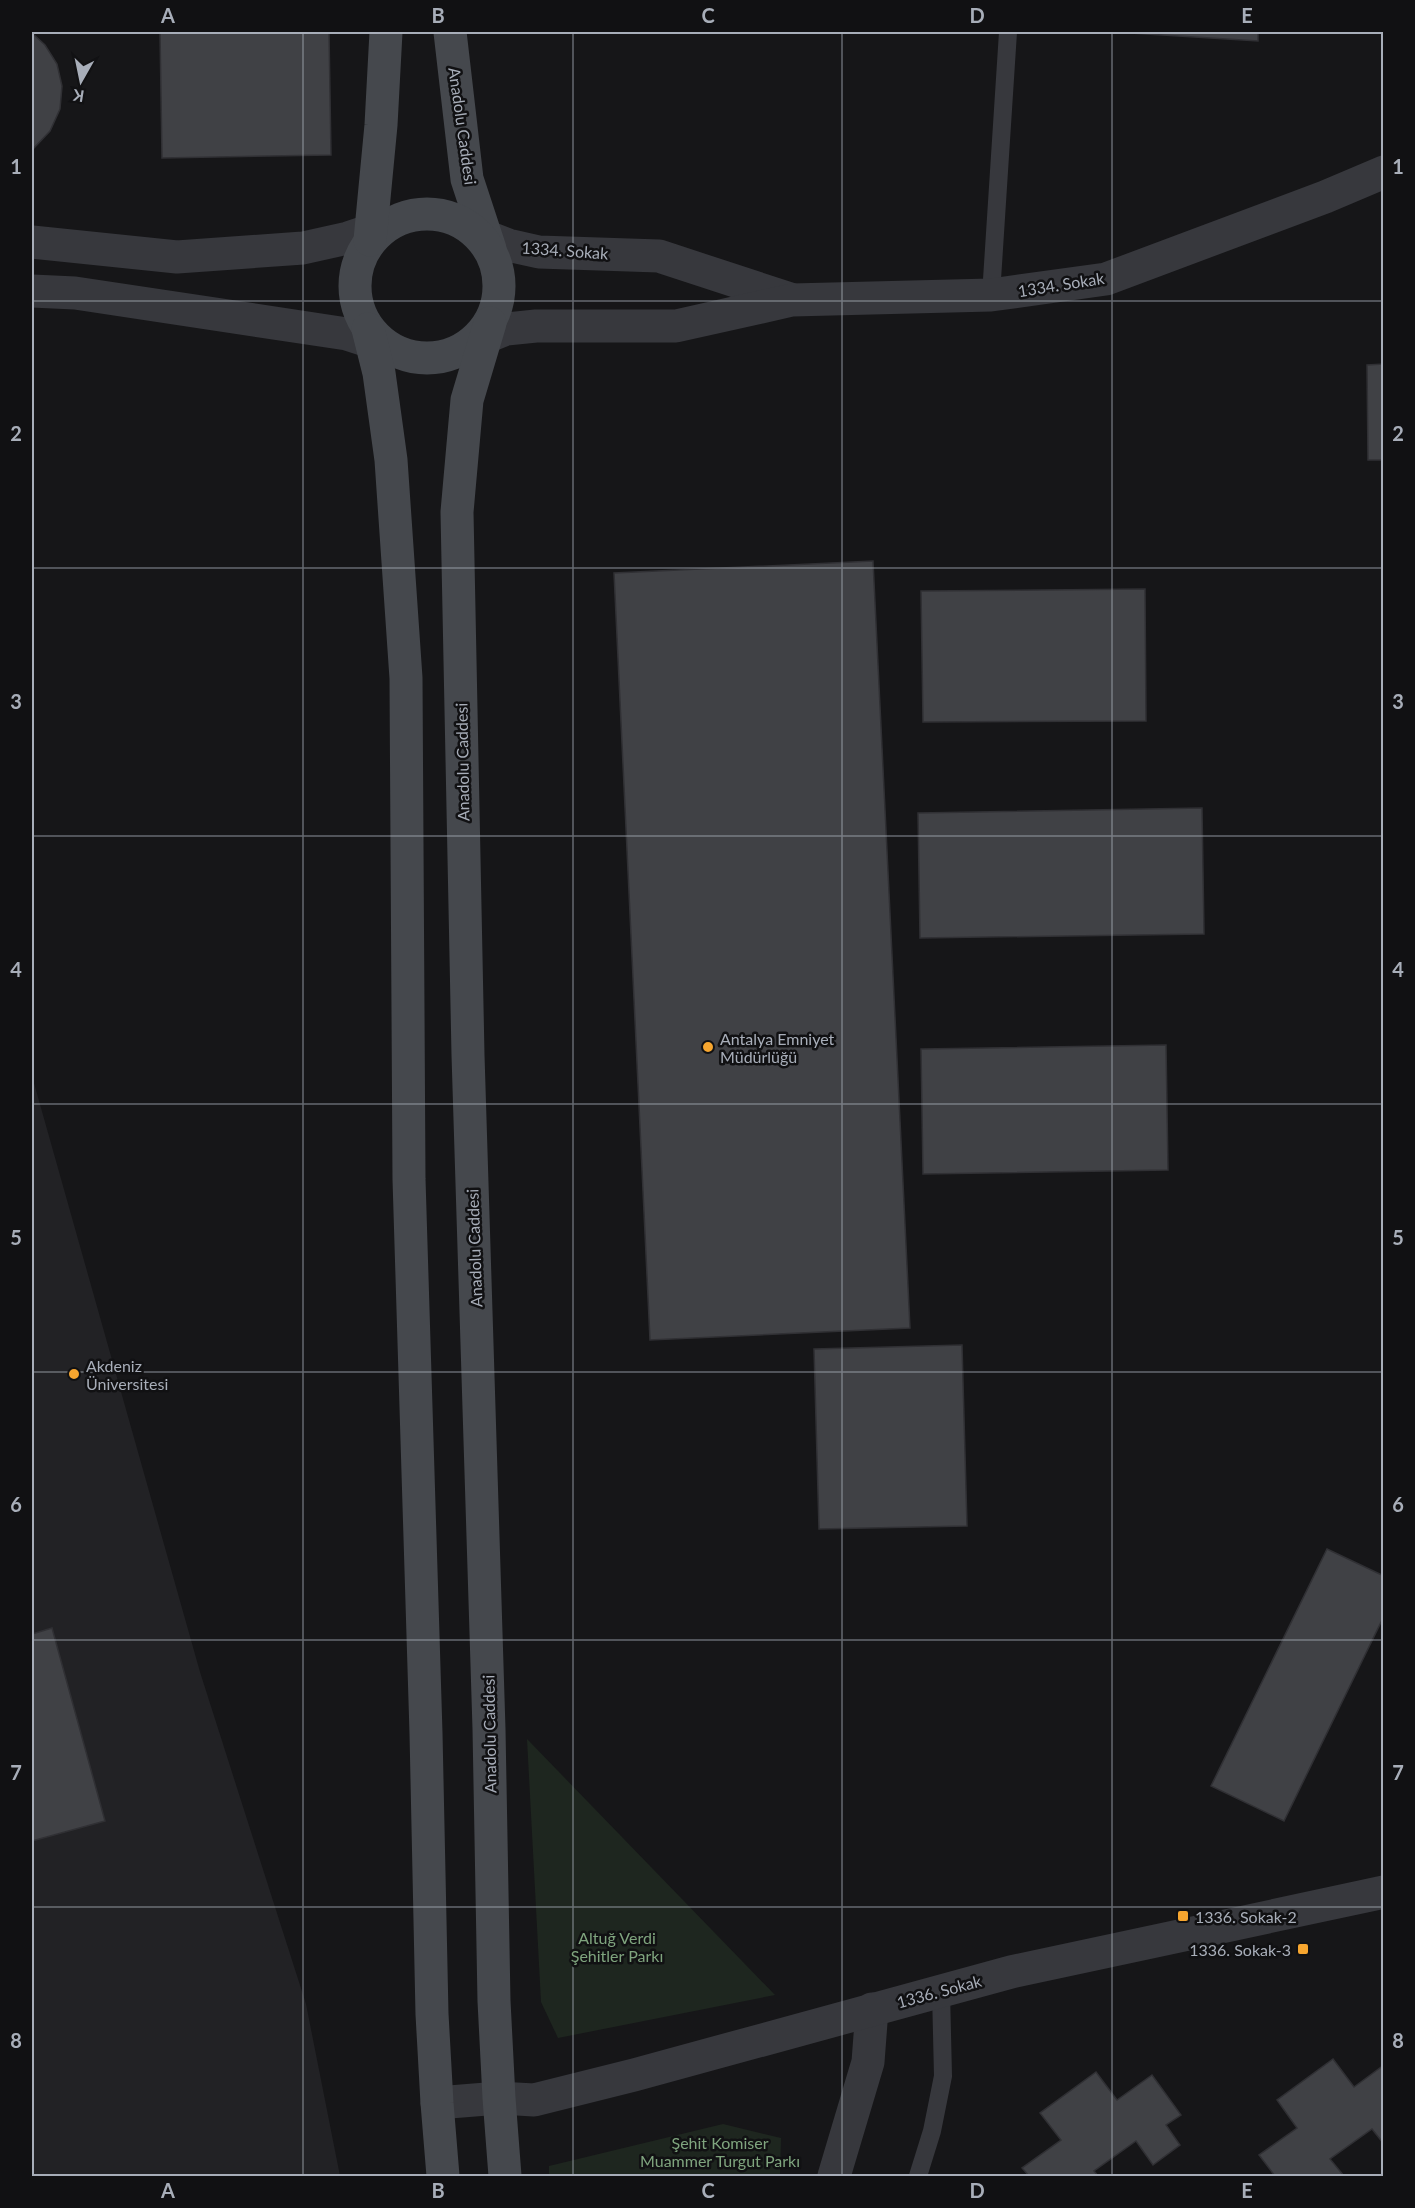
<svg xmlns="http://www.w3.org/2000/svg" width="1415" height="2208" font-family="Lato,sans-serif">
<rect width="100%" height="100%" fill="#161618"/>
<polygon fill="#222225" points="32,1076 200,1672 306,2004 340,2176 32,2176"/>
<g fill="#1e261f">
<polygon points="527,1739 775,1995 558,2038 541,2002"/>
<polygon points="723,2124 781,2138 780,2176 549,2176 549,2166"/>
</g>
<g fill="#404145" stroke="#303034" stroke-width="1.5">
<polygon points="160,32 329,32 331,155 162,158"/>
<polygon points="1114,32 1258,32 1258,41"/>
<polygon points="32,33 45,45 57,64 62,86 60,109 50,131 32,150"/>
<polygon points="1384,364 1384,460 1368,460 1367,365"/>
<polygon points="873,561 910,1328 650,1340 614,573"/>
<polygon points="1145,589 1146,721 923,722 921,591"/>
<polygon points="1202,808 1204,934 920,938 918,813"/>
<polygon points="1166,1045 1168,1170 923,1174 921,1049"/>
<polygon points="962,1345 967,1526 819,1529 814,1349"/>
<polygon points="1327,1549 1384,1576 1384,1616 1284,1821 1211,1786"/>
<polygon points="52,1628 105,1821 32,1841 32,1634"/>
<polygon points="1333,2059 1354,2087 1384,2065 1384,2144 1372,2129 1330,2159 1344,2176 1275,2176 1259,2155 1297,2128 1277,2100"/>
<polygon points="1096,2072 1117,2100 1152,2075 1181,2115 1166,2125 1180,2145 1153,2165 1136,2141 1094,2171 1098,2176 1029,2176 1022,2168 1061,2140 1040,2113"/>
</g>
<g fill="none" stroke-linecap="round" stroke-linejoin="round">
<g stroke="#37383d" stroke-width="18">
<polyline points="991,295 1008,32"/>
<polyline points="918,2176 932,2131 943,2076 941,1991"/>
</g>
<g stroke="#37383d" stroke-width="33">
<polyline points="477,233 508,245 539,252 659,256 790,299"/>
<polyline points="474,342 506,329 536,326 676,326 792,300 991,295 1106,279 1325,197 1384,172"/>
<polyline points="437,2103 499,2098"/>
<polyline points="834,2176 868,2062 872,2009"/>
</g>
<g stroke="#37383d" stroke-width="33">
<polyline points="32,242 177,257 303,248 348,238 387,225"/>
<polyline points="32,291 75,293 347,334 384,346"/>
<polyline points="499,2098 534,2100 634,2075 1011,1972 1384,1892"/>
</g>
<g stroke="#45484d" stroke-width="33">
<polyline points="450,32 467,179 490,249"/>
<circle cx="427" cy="286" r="72"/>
<polyline points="370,240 381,125 386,32"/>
<polyline points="490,323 467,400 457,512 468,1055 489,1729 494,2001 499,2098 505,2176"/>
<polyline points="368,329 379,373 391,460 406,678 409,1179 426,1733 432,2014 437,2103 443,2176"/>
</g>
</g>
<path fill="none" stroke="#a8aeb9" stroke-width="1.5" stroke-opacity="0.55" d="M303,32V2176M573,32V2176M842,32V2176M1112,32V2176M32,301H1384M32,568H1384M32,836H1384M32,1104H1384M32,1372H1384M32,1640H1384M32,1907H1384"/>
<g fill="#f7a62f" stroke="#111113" stroke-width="2">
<circle cx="708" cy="1047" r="6"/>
<circle cx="74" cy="1374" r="6"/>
<rect x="1177" y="1910" width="12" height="12" rx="3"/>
<rect x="1297" y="1943" width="12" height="12" rx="3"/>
</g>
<g text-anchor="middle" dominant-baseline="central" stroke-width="5" stroke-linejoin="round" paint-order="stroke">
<g font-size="16" fill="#a8aeb9" stroke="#111113">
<text transform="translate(463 126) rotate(82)">Anadolu Caddesi</text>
<text transform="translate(565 250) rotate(4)">1334. Sokak</text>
<text transform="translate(1061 284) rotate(-9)">1334. Sokak</text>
<text transform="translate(462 762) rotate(-91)">Anadolu Caddesi</text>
<text transform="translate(474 1248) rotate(-92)">Anadolu Caddesi</text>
<text transform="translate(489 1734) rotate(-91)">Anadolu Caddesi</text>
<text transform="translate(939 1991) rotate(-15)">1336. Sokak</text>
</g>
<g font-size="16" fill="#a8aeb9" stroke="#111113" text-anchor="start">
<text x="720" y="1038">Antalya Emniyet<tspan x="720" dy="18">Müdürlüğü</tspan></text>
<text x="86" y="1365">Akdeniz<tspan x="86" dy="18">Üniversitesi</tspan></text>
<text x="1195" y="1916">1336. Sokak-2</text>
<text x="1291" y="1949" text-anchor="end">1336. Sokak-3</text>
</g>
<g font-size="16" fill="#7fa47e" stroke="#111113">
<text x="617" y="1937">Altuğ Verdi<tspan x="617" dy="18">Şehitler Parkı</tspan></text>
<text x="720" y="2142">Şehit Komiser<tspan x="720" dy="18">Muammer Turgut Parkı</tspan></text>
</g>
</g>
<rect width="1415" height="2208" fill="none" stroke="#111113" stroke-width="66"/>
<g transform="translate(81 81) rotate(189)" stroke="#111113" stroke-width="4.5" paint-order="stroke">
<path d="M0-4.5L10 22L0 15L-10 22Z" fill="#a8aeb9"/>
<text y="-9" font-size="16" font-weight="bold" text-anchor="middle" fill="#a8aeb9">K</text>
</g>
<rect x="33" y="33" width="1349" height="2142" fill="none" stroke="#a8aeb9" stroke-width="2"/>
<g font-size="20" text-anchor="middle" font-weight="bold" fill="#a8aeb9">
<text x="168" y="23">A</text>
<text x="438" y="23">B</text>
<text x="708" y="23">C</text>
<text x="977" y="23">D</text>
<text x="1247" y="23">E</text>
<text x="16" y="174">1</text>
<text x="1398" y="174">1</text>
<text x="16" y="441">2</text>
<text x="1398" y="441">2</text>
<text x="16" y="709">3</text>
<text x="1398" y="709">3</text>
<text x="16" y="977">4</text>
<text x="1398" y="977">4</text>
<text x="16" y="1245">5</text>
<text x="1398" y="1245">5</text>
<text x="16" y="1512">6</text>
<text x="1398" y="1512">6</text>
<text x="16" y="1780">7</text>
<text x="1398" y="1780">7</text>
<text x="16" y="2048">8</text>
<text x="1398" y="2048">8</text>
<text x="168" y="2198">A</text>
<text x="438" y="2198">B</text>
<text x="708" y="2198">C</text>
<text x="977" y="2198">D</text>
<text x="1247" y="2198">E</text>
</g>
</svg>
